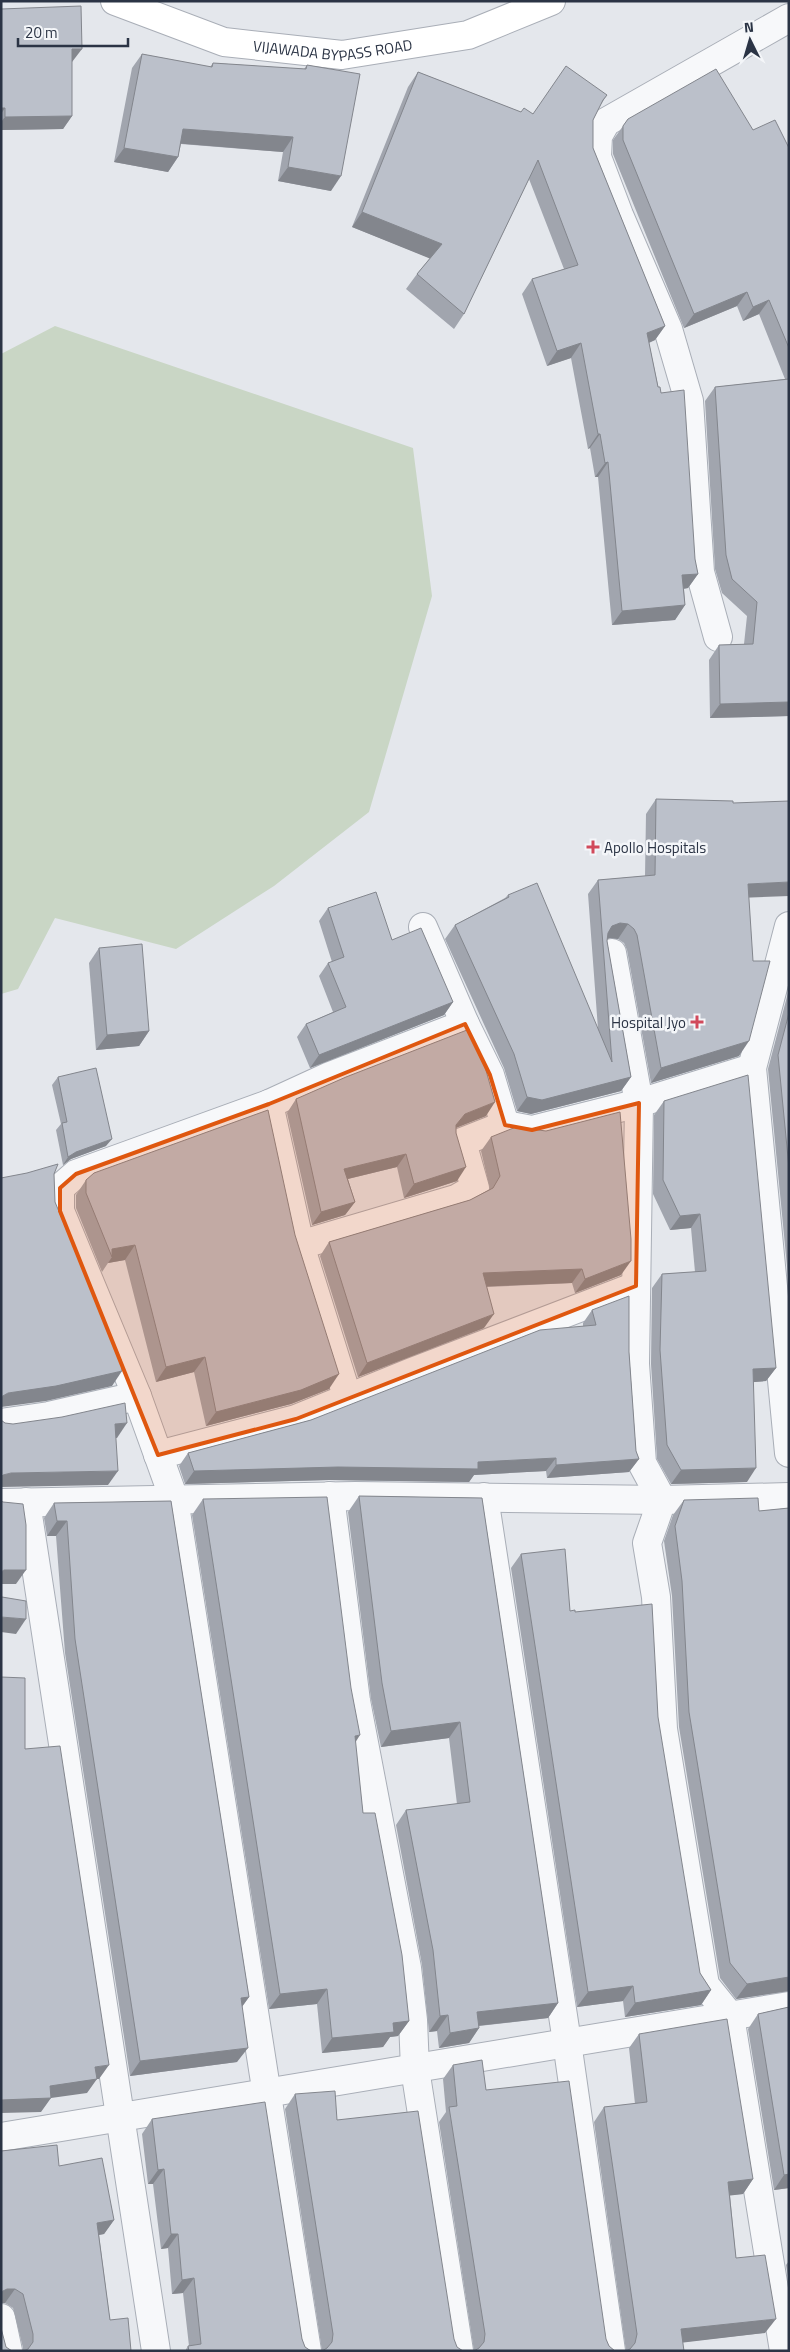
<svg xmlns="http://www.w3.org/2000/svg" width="790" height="2352" font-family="'Titillium Web',sans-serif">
<rect width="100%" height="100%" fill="#e4e7ec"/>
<polygon fill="#c9d6c5" points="55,326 413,448 432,596 369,812 274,886 176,949 55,918 18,989 1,994 1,354"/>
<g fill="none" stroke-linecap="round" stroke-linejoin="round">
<g stroke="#a9aeb7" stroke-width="30">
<g id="street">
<polyline points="718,637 700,572 689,401 668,329 619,215 597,157 598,136 606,122 789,18"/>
<polyline points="789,926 752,1068 789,1453"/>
<polyline points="423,927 465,1024 490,1075 505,1125"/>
<polyline points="612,953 639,1103 635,1364 642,1463 662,1500 647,1543 656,1597 663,1729 705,1985 730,2016 784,2351"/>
<polyline points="269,1104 300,1245 348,1399"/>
<polyline points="300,1245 456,1199 475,1188 462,1142 505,1125 532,1130 639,1103 752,1068"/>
<polyline points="1,1423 49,1416 137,1396"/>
<polyline points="158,1455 296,1419 412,1372 636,1286"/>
<polyline points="330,1496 356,1701 407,1968 413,2020 415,2069 459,2351"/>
<polyline points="484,1497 567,2042 611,2351"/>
<polyline points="26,1502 156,2351"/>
<polyline points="1,1503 355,1496 662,1500 789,1497"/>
<polyline points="1,2137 789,2006"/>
<polyline points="1,2318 8,2351"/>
<polyline points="307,2351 174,1499 137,1396 60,1211 60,1188 76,1174 269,1104 330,1076 465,1024"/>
</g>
</g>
<g stroke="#a9aeb7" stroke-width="30">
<g id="secondary">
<path id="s1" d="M115,1L224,42L342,55L468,35L551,1"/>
</g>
</g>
<use href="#street" stroke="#f7f8fa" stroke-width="28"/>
<use href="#secondary" stroke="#fff" stroke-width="28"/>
</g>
<g fill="#a1a5ae">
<polygon points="1,9 72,62 72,116 63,129 1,130"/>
<polygon points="142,54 210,67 213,63 304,69 307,65 331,191 278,181 283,152 181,144 178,157 168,172 114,162 132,68"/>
<polygon points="418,72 521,112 532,114 607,95 600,106 593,120 593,148 665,326 655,340 649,343 698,574 688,588 684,589 685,605 675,620 612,625 598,477 595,477 590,448 588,449 571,358 547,366 522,294 532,279 564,269 529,179 464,314 454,329 406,289 417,274 430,258 352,227 408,87"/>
<polygon points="628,119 753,130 789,148 789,716 710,718 709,660 719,645 744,644 747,616 722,593 715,569 705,401 715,387 785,379 759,314 743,321 737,306 684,328 613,154 613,140"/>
<polygon points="656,799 733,803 749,897 739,1056 651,1083 627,950 624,943 618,939 610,938 607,939 607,941 631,1077 621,1091 531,1114 517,1111 504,1068 445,939 455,925 505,898 508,895 598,1029 588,894 598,880 645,876 646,814"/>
<polygon points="328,908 392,940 453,1002 444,1015 310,1068 297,1037 306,1024 333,1012 319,976 328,963 332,962 319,921"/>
<polygon points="99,948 149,1031 139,1046 96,1050 89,963"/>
<polygon points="789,989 789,1287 768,1069"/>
<polygon points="58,1077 106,1146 71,1159 63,1165 56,1130 61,1124 52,1085"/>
<polygon points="296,1099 486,1116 456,1127 457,1181 404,1198 397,1167 348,1179 355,1202 345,1215 312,1225 287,1113"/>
<polygon points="664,1101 776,1368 766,1381 753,1382 747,1482 671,1484 657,1459 651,1364 652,1288 662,1274 695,1272 691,1228 670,1230 653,1194 654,1115"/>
<polygon points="491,1137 621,1275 575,1293 572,1283 486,1287 484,1328 358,1377 320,1256 329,1242 470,1200 490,1189 481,1151"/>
<polygon points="86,1180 329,1389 291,1404 206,1426 194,1372 156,1382 125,1260 108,1263 102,1272 76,1208 76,1195"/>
<polygon points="592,1310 629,1352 636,1451 639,1459 629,1472 547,1478 546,1471 474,1475 469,1482 329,1480 185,1484 179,1466 188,1453 311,1420 583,1326 583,1323"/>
<polygon points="359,1496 482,1498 558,2003 548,2018 479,2026 479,2028 469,2043 439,2048 437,2031 429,2032 422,1965 396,1825 406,1810 457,1804 449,1738 381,1747 371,1699 348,1512"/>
<polygon points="203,1499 355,1742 363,1813 409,2021 398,2036 390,2037 383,2047 322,2053 317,2004 269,2009 192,1515"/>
<polygon points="684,1500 759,1511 789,1508 789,1991 736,1999 720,1978 679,1727 672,1596 664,1541 673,1515"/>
<polygon points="171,1501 249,1997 242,2007 237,2062 130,2076 65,1653 56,1536 47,1536 44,1518 54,1503"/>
<polygon points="521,1554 570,1611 575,1612 700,1973 711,1990 701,2005 625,2017 623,2001 577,2007 511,1568"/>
<polygon points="789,2007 789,2188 774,2190 748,2029 758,2014"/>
<polygon points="639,2034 753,2179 743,2194 730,2195 736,2258 765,2333 683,2342 626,2351 594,2122 604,2107 635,2104 629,2048"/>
<polygon points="453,2065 486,2090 609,2346 474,2351 439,2122 446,2112 443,2079"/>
<polygon points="295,2094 337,2120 457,2347 322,2351 285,2109"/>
<polygon points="152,2119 302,2339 305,2347 311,2351 185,2351 188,2346 189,2346 183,2293 172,2294 168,2248 161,2249 153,2184 148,2184 142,2134"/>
<polygon points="1,2151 59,2166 114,2220 104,2234 99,2235 110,2320 23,2351 23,2348 13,2308 5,2303 1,2303"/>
<polygon points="789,2261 789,2282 786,2265"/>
</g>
<g fill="#83868d">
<polygon points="72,49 82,49 72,62"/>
<polygon points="1,108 5,108 1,114"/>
<polygon points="72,116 63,129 1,130 1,122 5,117"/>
<polygon points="183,129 293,137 283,152 173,143"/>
<polygon points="124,148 178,157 168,172 114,162"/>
<polygon points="288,167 341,176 331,191 278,181"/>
<polygon points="362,212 442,244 431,259 352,227"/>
<polygon points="747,292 737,306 684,328 694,314"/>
<polygon points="769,300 759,314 743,321 753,307"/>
<polygon points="665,326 655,340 636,348 647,333"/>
<polygon points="581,343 571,358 547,366 557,351"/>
<polygon points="598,434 600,434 590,448 588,449"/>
<polygon points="608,462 598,477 595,477 605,463"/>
<polygon points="698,574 688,588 672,590 682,575"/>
<polygon points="685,605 675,620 612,625 622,611"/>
<polygon points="789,702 789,716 710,718 720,704"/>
<polygon points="789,882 789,896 738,898 748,884"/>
<polygon points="620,923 628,924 618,939 610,938 602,941 612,926"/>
<polygon points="453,1002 444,1015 310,1068 319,1055"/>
<polygon points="149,1031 139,1046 96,1050 107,1035"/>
<polygon points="749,1041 739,1056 651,1083 661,1068"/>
<polygon points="631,1077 621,1091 531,1114 517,1111 527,1097"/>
<polygon points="495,1102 486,1116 456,1128 456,1125 465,1114"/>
<polygon points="112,1139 106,1146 71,1159 63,1165 68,1157 76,1152"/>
<polygon points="406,1154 397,1167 335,1182 344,1169"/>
<polygon points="466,1167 457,1181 404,1198 414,1184"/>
<polygon points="355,1202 345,1215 312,1225 321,1212"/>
<polygon points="700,1214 691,1228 670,1230 680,1216"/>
<polygon points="135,1245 125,1260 108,1263 112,1257 112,1249"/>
<polygon points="631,1261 621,1275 575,1293 585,1279"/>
<polygon points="582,1269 572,1283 473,1287 483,1273"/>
<polygon points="494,1314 484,1328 358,1377 367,1363"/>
<polygon points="205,1357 194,1372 156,1382 166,1367"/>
<polygon points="776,1368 766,1381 743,1383 753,1369"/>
<polygon points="122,1371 112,1386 46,1401 1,1407 1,1397 8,1393"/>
<polygon points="339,1374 329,1389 291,1404 206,1426 216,1412"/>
<polygon points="127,1423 117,1438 105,1439 115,1424"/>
<polygon points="556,1458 546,1471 474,1475 469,1482 329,1480 185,1484 194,1471 478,1462"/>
<polygon points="639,1459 629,1472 547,1478 556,1465"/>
<polygon points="756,1468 747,1482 671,1484 681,1470"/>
<polygon points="118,1471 108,1485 1,1487 1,1477 3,1475 11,1473"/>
<polygon points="57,1521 67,1521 56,1536 47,1536"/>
<polygon points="4,1570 26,1570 16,1584 1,1584 1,1572"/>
<polygon points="1,1617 26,1619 16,1634 1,1632"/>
<polygon points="460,1722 449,1738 381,1747 391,1731"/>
<polygon points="360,1735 350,1751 355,1736"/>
<polygon points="789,1977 789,1991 736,1999 747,1984"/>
<polygon points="633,1986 623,2001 577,2007 588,1992"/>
<polygon points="327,1989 317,2004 269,2009 280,1994"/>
<polygon points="711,1990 701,2005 625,2017 635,2003"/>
<polygon points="249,1997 238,2012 241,1998"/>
<polygon points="558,2003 548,2018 467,2027 477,2012"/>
<polygon points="448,2015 437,2031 429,2032 440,2016"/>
<polygon points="409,2021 398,2036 390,2037 383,2047 322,2053 332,2038 393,2023"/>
<polygon points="479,2028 469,2043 439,2048 450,2033"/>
<polygon points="248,2048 237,2062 130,2076 140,2061"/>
<polygon points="109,2065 99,2079 97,2079 87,2093 51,2098 41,2112 1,2113 1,2100 50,2086 95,2067"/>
<polygon points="164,2169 153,2184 148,2184 158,2170"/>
<polygon points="789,2174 789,2188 774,2190 784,2175"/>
<polygon points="753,2179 743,2194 718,2197 728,2182"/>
<polygon points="114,2220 104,2234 87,2237 97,2223"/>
<polygon points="171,2234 178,2234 168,2248 161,2249"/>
<polygon points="194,2278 183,2293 172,2294 182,2280"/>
<polygon points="7,2289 15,2289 5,2303 1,2303 1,2292"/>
<polygon points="776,2319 765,2333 671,2344 681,2329"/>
</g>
<g fill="#bbc0ca" stroke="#83868d">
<polygon points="81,6 82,49 72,49 72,116 5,117 5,108 1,108 1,9"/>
<polygon points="142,54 212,67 213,63 306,69 307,65 360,74 341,176 288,167 293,137 183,129 178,157 124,148"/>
<polygon points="566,66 607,95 603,100 593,120 593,148 665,326 647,333 658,387 660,387 661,393 684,390 695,559 698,574 682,575 685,605 622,611 608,462 605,463 600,434 598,434 581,343 557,351 532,279 578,265 538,160 464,314 417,274 442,244 362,212 418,72 521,112 524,108 533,114"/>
<polygon points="716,69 753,130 775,120 789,148 789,348 769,300 753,307 747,292 694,314 623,140 623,126 628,119"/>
<polygon points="789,379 789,702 720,704 719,645 753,644 757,602 732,579 726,555 715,387"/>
<polygon points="656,799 733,801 733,803 789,801 789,882 748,884 753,961 770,961 749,1041 661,1068 637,935 634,929 628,924 620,923 612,926 608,933 607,941 631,1077 542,1100 527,1097 514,1054 455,925 509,897 508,895 537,883 612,1062 598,880 655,875"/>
<polygon points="376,892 392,940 421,928 453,1002 319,1055 306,1024 346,1007 328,963 344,957 328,908"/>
<polygon points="142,944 149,1031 107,1035 99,948"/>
<polygon points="789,1013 789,1168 778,1055"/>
<polygon points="467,1030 485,1067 495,1102 465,1114 456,1125 456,1133 466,1167 414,1184 406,1154 344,1169 355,1202 321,1212 296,1099 346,1077"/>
<polygon points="96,1068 112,1139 76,1152 68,1157 62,1123 67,1122 58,1077"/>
<polygon points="748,1075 776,1368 753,1369 756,1468 681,1470 667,1445 660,1350 662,1274 706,1271 700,1214 680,1216 663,1180 664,1101"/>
<polygon points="268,1110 295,1235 339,1374 301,1390 216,1412 205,1357 166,1367 135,1245 112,1249 112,1257 86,1193 86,1180 94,1173"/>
<polygon points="620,1112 631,1239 631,1261 585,1279 582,1269 483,1273 494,1314 367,1363 329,1242 470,1200 493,1188 500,1176 491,1137 516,1127 546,1131"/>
<polygon points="58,1164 54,1174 55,1202 121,1360 122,1371 56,1386 8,1393 1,1397 1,1178 27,1173"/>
<polygon points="629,1296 629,1352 636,1451 639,1459 556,1465 556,1458 478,1462 478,1469 338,1467 194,1471 188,1453 311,1420 540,1330 596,1325 592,1310"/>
<polygon points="125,1403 127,1423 115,1424 118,1471 11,1473 3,1475 1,1477 1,1420 5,1423 13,1424 62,1417"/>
<polygon points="359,1496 482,1498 558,2003 477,2012 479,2028 450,2033 448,2015 440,2016 433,1950 406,1810 470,1802 460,1722 391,1731 382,1683"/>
<polygon points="327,1497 351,1688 360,1735 355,1736 363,1813 375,1813 402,1955 409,2021 393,2023 394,2032 332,2038 327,1989 280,1994 203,1499"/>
<polygon points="758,1498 759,1511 789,1508 789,1977 747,1984 730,1963 689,1712 682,1581 675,1526 684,1500"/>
<polygon points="1,1501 3,1502 23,1504 26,1525 26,1570 4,1570 1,1572"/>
<polygon points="171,1501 249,1997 241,1998 248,2048 140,2061 75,1639 67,1521 57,1521 54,1503"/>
<polygon points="565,1549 570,1611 575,1610 575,1612 652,1604 658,1717 700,1973 711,1990 635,2003 633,1986 588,1992 521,1554"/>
<polygon points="1,1596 2,1597 26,1601 26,1619 1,1617"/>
<polygon points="1,1677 25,1678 25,1749 60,1746 109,2065 95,2067 97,2079 50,2086 51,2098 1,2100"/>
<polygon points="789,2007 789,2174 784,2175 758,2014"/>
<polygon points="727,2019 753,2179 728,2182 736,2258 765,2255 776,2319 681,2329 684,2351 626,2351 630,2349 635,2343 637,2334 604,2107 647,2102 639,2034"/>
<polygon points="482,2060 486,2090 569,2081 606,2339 609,2346 615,2351 474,2351 479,2348 484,2342 485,2334 449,2107 457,2106 453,2065"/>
<polygon points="335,2091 337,2120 418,2111 454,2339 457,2347 463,2351 322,2351 327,2348 332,2342 333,2334 295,2094"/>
<polygon points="265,2102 302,2339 305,2347 311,2351 189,2351 188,2346 201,2344 194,2278 182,2280 178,2234 171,2234 164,2169 158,2170 152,2119"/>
<polygon points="57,2145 59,2166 102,2158 114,2220 97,2223 110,2320 128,2318 131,2351 24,2351 28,2349 33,2342 33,2334 23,2294 15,2289 7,2289 1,2292 1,2151"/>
<polygon points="1,2328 6,2347 12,2351 1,2351"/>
</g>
<path fill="#df570f" fill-opacity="0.2" stroke="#df570f" stroke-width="4" stroke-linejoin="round" d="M465,1024L490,1075L505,1125L532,1130L639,1103L636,1286L296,1419L158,1455L60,1211V1188L76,1174L269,1104Z"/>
<g fill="#d1495b" stroke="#f4f6f9" stroke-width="2">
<path d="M590.5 839.5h5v5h5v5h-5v5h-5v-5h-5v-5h5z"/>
<path d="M694.5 1014.5h5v5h5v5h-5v5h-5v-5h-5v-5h5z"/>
</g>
<g text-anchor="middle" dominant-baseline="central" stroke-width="5" stroke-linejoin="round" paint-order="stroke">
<g font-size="15" fill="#2b3445" stroke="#f4f6f9">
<text stroke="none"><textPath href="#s1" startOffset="226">VIJAWADA BYPASS ROAD</textPath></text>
</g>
<g font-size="15" fill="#2b3445" stroke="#f4f6f9" text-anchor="start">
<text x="604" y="847">Apollo Hospitals</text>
<text x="686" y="1022" text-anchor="end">Hospital Jyo</text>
</g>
</g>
<rect width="790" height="2352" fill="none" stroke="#2b3445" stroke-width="5"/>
<g transform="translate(750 40) rotate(355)" stroke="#f4f6f9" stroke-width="4" paint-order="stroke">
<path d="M0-4L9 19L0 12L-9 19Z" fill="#2b3445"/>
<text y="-8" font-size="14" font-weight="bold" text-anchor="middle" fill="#2b3445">N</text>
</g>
<path d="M18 38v8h110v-8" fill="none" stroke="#2b3445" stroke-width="2.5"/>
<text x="25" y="38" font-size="15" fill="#2b3445" stroke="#f4f6f9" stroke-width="4" paint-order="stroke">20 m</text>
</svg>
